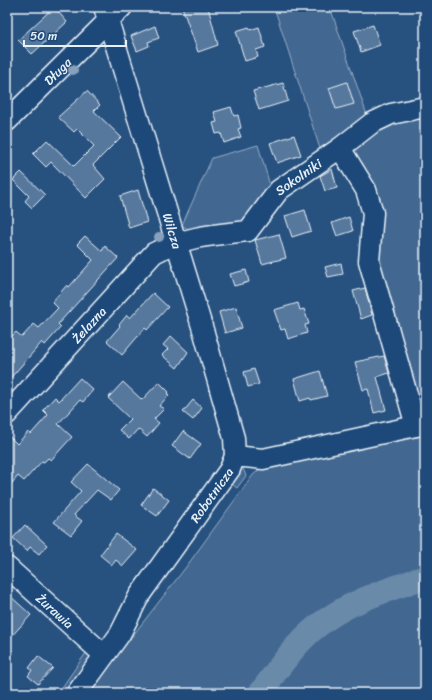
<svg xmlns="http://www.w3.org/2000/svg" width="432" height="700" font-family="Sriracha,sans-serif">
<rect width="100%" height="100%" fill="#27517f"/>
<filter id="ink" filterUnits="userSpaceOnUse"><feTurbulence type="fractalNoise" baseFrequency=".025" numOctaves="2"/><feDisplacementMap in="SourceGraphic" scale="8" xChannelSelector="R" yChannelSelector="G"/><feConvolveMatrix kernelMatrix="1 2 1 2 8 2 1 2 1" color-interpolation-filters="sRGB"/></filter>
<g filter="url(#ink)">
<g fill="#436891" stroke="#96acc4">
<polygon points="274,7 330,7 368,118 321,152"/>
<polygon points="425,112 425,400 416,403 375,257 377,232 338,157 380,128"/>
<path d="M258,145L272,192L244,226L200,231L199,227C191,229 187,230 182,225L212,158Z"/>
<polygon points="425,431 425,693 85,693 120,646 123,648 186,567 253,475 260,469"/>
<polygon points="242,466 246,476 237,488 229,482"/>
<polygon points="88,650 91,659 68,693 58,693"/>
</g>
<g fill="none" stroke-linecap="round" stroke-linejoin="round">
<path stroke="#6b8aaa" stroke-width="24" d="M260,693C277,671 293,646 315,628C346,602 387,590 425,577"/>
</g>
<g fill="#57789d" stroke="#e8f1f8">
<polygon points="54,7 67,22 32,54 18,40"/>
<polygon points="182,7 208,7 218,45 198,52"/>
<polygon points="373,25 380,45 361,52 354,31"/>
<polygon points="155,26 159,38 148,42 149,46 137,51 131,36"/>
<polygon points="249,27 250,30 259,27 265,47 256,50 258,57 245,61 236,31"/>
<polygon points="347,82 354,104 336,109 329,88"/>
<polygon points="283,83 288,101 259,110 253,91"/>
<polygon points="87,91 100,105 94,111 121,137 93,165 105,179 86,198 51,162 46,167 33,154 47,140 74,166 94,146 77,129 74,132 58,117"/>
<polygon points="231,107 234,116 238,115 241,128 238,129 241,137 224,143 221,133 216,134 213,123 217,122 214,112"/>
<polygon points="294,135 301,155 277,163 270,143"/>
<polygon points="332,169 337,188 325,191 320,176"/>
<polygon points="21,172 45,195 32,208 25,201 29,196 13,180"/>
<polygon points="138,190 147,222 129,228 120,196"/>
<polygon points="305,210 311,231 292,237 285,216"/>
<polygon points="349,217 353,231 337,236 332,223"/>
<polygon points="279,234 286,258 262,264 255,240"/>
<polygon points="85,236 102,251 105,246 118,258 58,324 61,327 45,345 42,342 7,382 7,341 16,332 22,337 34,324 39,328 58,308 52,302 67,285 69,287 93,260 77,244"/>
<polygon points="341,263 343,274 328,277 325,267"/>
<polygon points="246,270 249,282 234,286 230,274"/>
<polygon points="365,288 372,315 361,319 353,291"/>
<polygon points="153,293 168,307 147,330 145,328 122,355 107,341 120,326 119,325 127,315 130,318"/>
<polygon points="298,303 300,310 304,309 309,324 305,325 307,333 288,339 285,329 281,330 274,310"/>
<polygon points="236,307 242,328 225,333 219,312"/>
<polygon points="171,336 188,352 177,368 162,355 168,349 163,345"/>
<polygon points="384,356 389,373 377,377 386,410 374,413 368,389 363,390 355,362"/>
<polygon points="254,369 259,384 248,387 244,372"/>
<polygon points="320,371 327,396 311,400 310,398 300,401 294,379"/>
<polygon points="80,378 93,390 83,402 80,400 58,424 72,437 51,460 48,458 44,462 42,461 24,481 18,476 7,489 7,434 17,444 28,432 31,434 48,415 43,410 55,397 59,401"/>
<polygon points="123,382 142,400 159,382 169,392 167,394 169,395 159,406 164,409 154,419 159,423 147,437 138,429 129,439 119,430 130,419 108,398"/>
<polygon points="193,400 202,408 193,420 183,412"/>
<polygon points="183,431 201,444 190,459 172,446"/>
<polygon points="88,464 119,490 111,500 97,490 74,515 82,521 71,535 54,522 81,491 71,482"/>
<polygon points="153,488 169,500 157,516 141,505"/>
<polygon points="25,525 47,545 39,554 30,547 27,551 13,538"/>
<polygon points="116,534 137,550 123,566 116,560 112,565 100,555"/>
<polygon points="7,593 31,615 7,641"/>
<polygon points="38,656 53,668 38,684 28,676 32,670 29,668"/>
</g>
<g fill="none" stroke-linecap="round" stroke-linejoin="round">
<g stroke="#e8f1f8" stroke-width="23">
<g id="minor">
<path id="s1" d="M104,7L204,333L234,438L235,456"/>
<path id="s2" d="M7,121L122,7"/>
<polyline points="340,148 366,190 373,213 369,261 416,426"/>
<path id="s3" d="M7,414L154,253C187,236 212,235 248,231L279,190L340,148L372,123L391,114L425,107"/>
<path id="s4" d="M7,567L104,655"/>
<path id="s5" d="M77,693L120,634L139,596L230,469L235,456L263,459L425,424"/>
</g>
</g>
<use href="#minor" stroke="#1f4a7a" stroke-width="20"/>
</g>
<g fill="#88a1bc">
<circle cx="73" cy="70" r="5"/>
<circle cx="159" cy="237" r="5"/>
</g>
</g>
<g text-anchor="middle" dominant-baseline="central" stroke-width="4" stroke-linejoin="round" paint-order="stroke">
<g font-size="13" fill="#e8f1f8" stroke="#1f4a7a">
<text stroke="none"><textPath href="#s2" startOffset="71">Długa</textPath></text>
<text stroke="none"><textPath href="#s3" startOffset="390">Sokolniki</textPath></text>
<text stroke="none"><textPath href="#s1" startOffset="234">Wilcza</textPath></text>
<text stroke="none"><textPath href="#s3" startOffset="121">Żelazna</textPath></text>
<text stroke="none"><textPath href="#s5" startOffset="240">Robotnicza</textPath></text>
<text stroke="none"><textPath href="#s4" startOffset="65">Żurawia</textPath></text>
</g>
</g>
<rect width="432" height="700" fill="none" stroke="#1f4a7a" stroke-width="24"/>
<rect x="12" y="12" width="408" height="676" fill="none" stroke="#e8f1f8" stroke-width="1.5" filter="url(#ink)"/>
<path d="M24 40v6h102v-6" fill="none" stroke="#e8f1f8" stroke-width="2"/>
<text x="30" y="40" font-size="12" fill="#e8f1f8" stroke="#1f4a7a" stroke-width="3" paint-order="stroke">50 m</text>
</svg>
